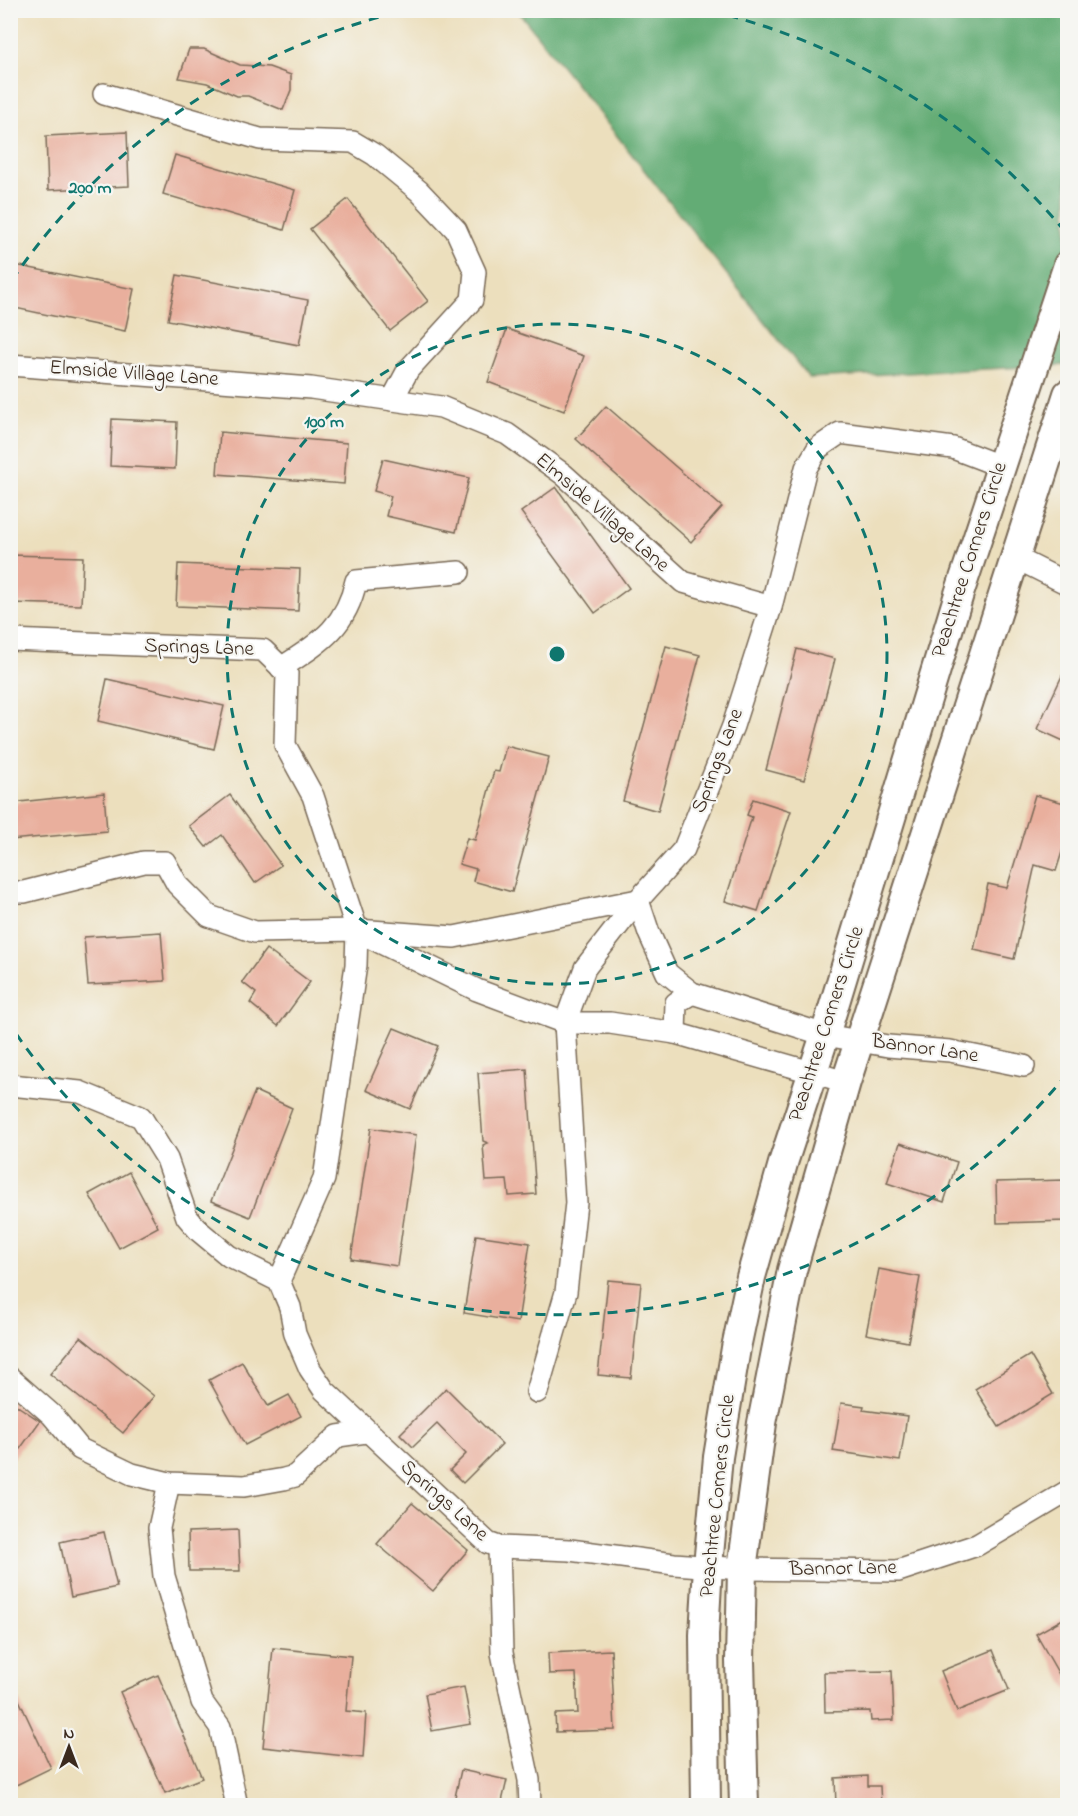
<svg xmlns="http://www.w3.org/2000/svg" width="1078" height="1816" font-family="'Indie Flower',sans-serif">
<rect width="100%" height="100%" fill="#f6f6f2"/>
<filter id="ink" filterUnits="userSpaceOnUse"><feTurbulence type="fractalNoise" baseFrequency=".0167" numOctaves="2"/><feDisplacementMap in="SourceGraphic" scale="12" xChannelSelector="R" yChannelSelector="G"/><feConvolveMatrix kernelMatrix="1 2 1 2 8 2 1 2 1" color-interpolation-filters="sRGB"/></filter>
<filter id="wash" filterUnits="userSpaceOnUse"><feTurbulence type="fractalNoise" baseFrequency=".008" numOctaves="4" result="noise"/><feDisplacementMap in="SourceGraphic" scale="24" xChannelSelector="R" yChannelSelector="G"/><feGaussianBlur stdDeviation="1.35" result="paint"/><feColorMatrix in="noise" values="0 0 0 0 0 0 0 0 0 0 0 0 0 0 0 0 0 1.4 0 .05"/><feComposite in="paint" operator="in"/></filter>
<g filter="url(#wash)">
<rect width="100%" height="100%" fill="#ecdfbd"/>
<polygon fill="#63ac74" stroke="#4f6b49" stroke-width="1.5" points="518,11 1067,11 1067,365 809,378"/>
<g id="blocks">
<g fill="#e9af9d">
<polygon points="189,49 204,49 240,65 269,67 291,75 291,90 283,110 248,96 237,96 207,83 179,78"/>
<polygon points="127,132 129,186 48,190 46,136"/>
<polygon points="175,155 295,190 284,230 163,194"/>
<polygon points="348,199 428,301 390,331 310,229"/>
<polygon points="10,264 134,289 125,331 10,307"/>
<polygon points="177,275 308,300 299,345 168,320"/>
<polygon points="507,329 584,356 564,411 488,382"/>
<polygon points="606,406 722,507 691,542 576,439"/>
<polygon points="112,419 177,422 175,469 110,466"/>
<polygon points="220,432 347,443 344,484 217,474"/>
<polygon points="383,459 469,478 456,532 386,516 391,496 374,491"/>
<polygon points="556,487 629,588 595,613 521,512"/>
<polygon points="10,555 83,557 81,605 10,603"/>
<polygon points="178,564 300,569 298,611 176,606"/>
<polygon points="666,646 700,655 658,811 623,801"/>
<polygon points="797,649 835,659 804,780 766,770"/>
<polygon points="1068,663 1068,743 1037,729"/>
<polygon points="107,679 224,706 214,749 98,721"/>
<polygon points="506,746 549,757 512,892 473,881 476,869 459,864 467,838 475,840 494,771 499,772"/>
<polygon points="104,793 107,831 10,840 10,803"/>
<polygon points="230,795 281,865 255,883 222,835 206,847 189,826"/>
<polygon points="1035,795 1068,804 1068,833 1056,871 1035,865 1014,959 974,950 988,884 1007,888"/>
<polygon points="753,799 791,811 758,911 725,901 752,817 747,815"/>
<polygon points="161,932 165,981 88,985 84,937"/>
<polygon points="266,949 310,982 278,1026 250,1003 256,993 242,982"/>
<polygon points="394,1028 438,1046 410,1109 366,1090"/>
<polygon points="527,1069 536,1194 509,1196 507,1180 486,1181 483,1145 488,1143 483,1141 478,1073"/>
<polygon points="255,1091 292,1108 250,1217 211,1201"/>
<polygon points="371,1128 416,1135 397,1266 351,1259"/>
<polygon points="900,1143 957,1162 944,1202 887,1183"/>
<polygon points="129,1172 158,1227 119,1248 89,1194"/>
<polygon points="1065,1180 1066,1221 997,1223 996,1182"/>
<polygon points="476,1235 530,1243 518,1322 464,1313"/>
<polygon points="879,1269 920,1277 908,1342 866,1334"/>
<polygon points="608,1280 641,1283 631,1378 598,1375"/>
<polygon points="81,1337 154,1396 123,1433 50,1374"/>
<polygon points="1030,1355 1053,1394 999,1427 975,1389"/>
<polygon points="242,1362 268,1406 289,1395 301,1416 245,1445 209,1380"/>
<polygon points="446,1388 502,1444 463,1483 450,1470 466,1454 437,1424 413,1447 400,1434"/>
<polygon points="10,1401 40,1421 10,1463"/>
<polygon points="841,1403 864,1406 863,1410 907,1416 900,1461 833,1451"/>
<polygon points="412,1503 468,1550 433,1591 377,1544"/>
<polygon points="238,1530 240,1571 189,1571 188,1532"/>
<polygon points="104,1532 117,1587 71,1597 60,1542"/>
<polygon points="1068,1616 1068,1690 1036,1634"/>
<polygon points="273,1648 351,1656 346,1711 366,1713 363,1758 263,1747"/>
<polygon points="611,1650 615,1730 556,1732 555,1714 578,1713 576,1673 549,1674 548,1653"/>
<polygon points="993,1650 1009,1690 957,1711 941,1671"/>
<polygon points="892,1671 894,1720 871,1721 870,1711 825,1712 824,1672"/>
<polygon points="158,1675 202,1778 165,1793 120,1692"/>
<polygon points="10,1681 51,1768 10,1788"/>
<polygon points="464,1687 471,1724 432,1731 425,1694"/>
<polygon points="461,1770 507,1780 501,1806 453,1806"/>
<polygon points="868,1776 868,1786 880,1786 881,1806 836,1806 835,1778"/>
</g>
</g>
</g>
<g filter="url(#ink)">
<use href="#blocks" fill-opacity="0" stroke="#796956" stroke-width="1.5"/>
<g fill="none" stroke-linecap="round" stroke-linejoin="round">
<g stroke="#796956" stroke-width="24">
<g id="street">
<polyline points="104,94 260,139 353,142 375,155 419,191 456,230 475,272 472,300 408,370 392,400"/>
<polyline points="10,365 311,388 441,407 507,434 563,474 683,582 771,607 806,468 818,448 840,433 953,448 1000,466"/>
<polyline points="1016,558 1068,584"/>
<polyline points="10,640 263,650 287,673 285,745 313,796 357,930 356,965 324,1179 279,1281"/>
<path d="M281,668C319,643 346,628 356,581L459,572"/>
<polyline points="10,892 24,892 144,862 165,862 177,884 209,916 255,932 357,930 454,937 638,900 649,933 667,973 692,993 825,1035 888,1046 950,1051 1024,1066"/>
<polyline points="365,935 477,990 565,1023 610,1023 675,1033 846,1082"/>
<polyline points="675,1033 676,1003 692,993"/>
<polyline points="10,1085 80,1092 141,1117 167,1159 187,1217 199,1231 229,1256 279,1281 290,1307 295,1334 310,1369 324,1390 488,1543 499,1547 570,1550 674,1564 742,1569 898,1571 977,1545 1068,1491"/>
<polyline points="10,1378 52,1415 80,1449 132,1474 169,1483 244,1486 284,1479 295,1476 338,1436 366,1432"/>
<polyline points="537,1392 566,1292 576,1203 565,1023 585,968 638,900 684,849 733,726 771,607"/>
<polyline points="169,1483 159,1528 164,1576 202,1702 220,1727 237,1806"/>
<polyline points="499,1547 502,1653 529,1780 530,1806"/>
</g>
</g>
<g stroke="#796956" stroke-width="32">
<g id="secondary">
<polyline points="706,1806 704,1635 708,1566 718,1457 736,1348 751,1277 784,1160 825,1035 959,594 1068,265"/>
<polyline points="744,1806 740,1661 742,1569 762,1423 792,1270 846,1082 1068,394"/>
</g>
</g>
<use href="#street" stroke="#fff" stroke-width="21"/>
<use href="#secondary" stroke="#fff" stroke-width="28"/>
</g>
</g>
<g fill="none" stroke="#0f766e" stroke-width="3" stroke-dasharray="10 8">
<circle cx="557" cy="654" r="330"/>
<path d="M1067 1074A661 661 0 0 1 12 1028M12 280A661 661 0 0 1 403 11M711 11A661 661 0 0 1 1067 234"/>
</g>
<g text-anchor="middle" dominant-baseline="central" stroke-width="4.5" stroke-linejoin="round" paint-order="stroke">
<g font-size="21" fill="#3b2a1e" stroke="#f6f6f2">
<text transform="translate(134 374) rotate(4)">Elmside Village Lane</text>
<text transform="translate(602 513) rotate(41)">Elmside Village Lane</text>
<text transform="translate(970 560) rotate(-72)">Peachtree Corners Circle</text>
<text transform="translate(199 648) rotate(2)">Springs Lane</text>
<text transform="translate(718 761) rotate(-69)">Springs Lane</text>
<text transform="translate(827 1024) rotate(-72)">Peachtree Corners Circle</text>
<text transform="translate(925 1049) rotate(8)">Bannor Lane</text>
<text transform="translate(718 1496) rotate(-84)">Peachtree Corners Circle</text>
<text transform="translate(444 1501) rotate(42)">Springs Lane</text>
<text transform="translate(843 1569) rotate(-1)">Bannor Lane</text>
</g>
</g>
<circle cx="557" cy="654" r="9" fill="#0f766e" stroke="#f6f6f2" stroke-width="3"/>
<g font-size="18" text-anchor="middle" font-weight="bold" fill="#0f766e" stroke="#f6f6f2" stroke-width="4.5" stroke-linejoin="round" paint-order="stroke">
<text x="90" y="193">200 m</text>
<text x="324" y="427">100 m</text>
</g>
<rect width="1078" height="1816" fill="none" stroke="#f6f6f2" stroke-width="36"/>
<g transform="translate(69 1747)" stroke="#f6f6f2" stroke-width="4.5" paint-order="stroke">
<path d="M0-4.5L10 22L0 15L-10 22Z" fill="#3b2a1e"/>
<text y="-9" font-size="16" font-weight="bold" text-anchor="middle" fill="#3b2a1e">N</text>
</g>
</svg>
